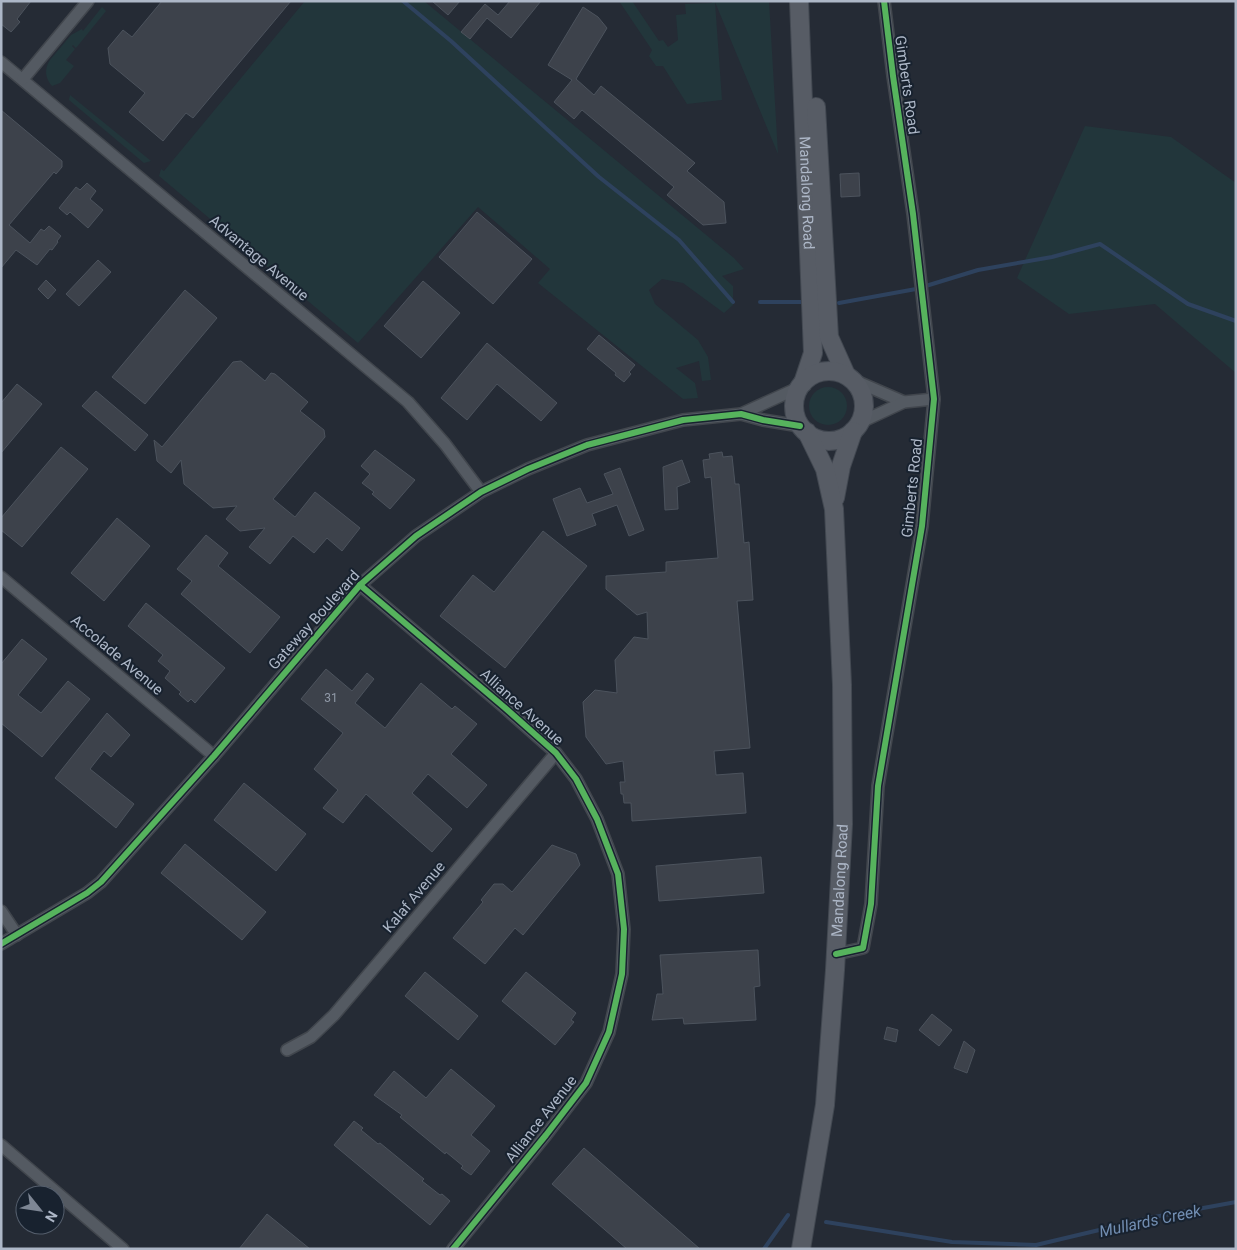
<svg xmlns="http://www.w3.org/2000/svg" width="1237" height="1250" font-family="Roboto,sans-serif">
<rect width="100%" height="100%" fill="#252b35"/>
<g fill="#22363b">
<polygon points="305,1 424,1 734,258 744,269 722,276 733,286 733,305 724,313 683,283 662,279 649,290 655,304 698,340 708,357 711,380 702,381 699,361 676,368 695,383 698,398 683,399 538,283 550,269 478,207 358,343 159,176 161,169 164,171"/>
<polygon points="619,1 632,1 659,41 663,40 668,47 678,40 676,15 686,14 685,4 712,3 712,1 769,1 778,154 715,2 722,100 687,104 663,66 656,66 649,56 652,50"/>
<path d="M102,7L106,11L76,48L73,45L72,46L75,49L66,60L74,66L60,83L52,86C45,78 44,69 50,60L71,35L82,29L83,31Z"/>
<polygon points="70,95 151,161 144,163 69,100"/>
<polygon points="1085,126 1171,137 1236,183 1236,373 1155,304 1069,314 1017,278"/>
<circle cx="828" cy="406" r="19"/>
</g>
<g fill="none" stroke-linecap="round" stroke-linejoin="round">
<g stroke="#2e425e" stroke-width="4">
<polyline points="403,1 451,41 599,177 679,240 733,302"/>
<polyline points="760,302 801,302"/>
<polyline points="839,303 916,289 978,270 1052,257 1100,244 1188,304 1236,321"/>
<polyline points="826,1222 952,1242 1036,1245 1154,1217 1236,1202"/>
<polyline points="764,1249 788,1215"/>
</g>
</g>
<g fill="#3d424b" stroke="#4c535d">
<polygon points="1,1 31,1 17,19 20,22 11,32 1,24"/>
<polygon points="162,1 291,1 193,118 186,113 163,141 129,112 145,93 110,64 108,48 123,30 132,37"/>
<polygon points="432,1 460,1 448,15"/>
<polygon points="510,1 541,1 511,38 487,18 470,39 461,32 485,4 498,15"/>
<polygon points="583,7 598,17 607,28 576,79 594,95 601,86 695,163 687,171 724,202 726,223 703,225 667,195 674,187 582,110 574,119 554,102 572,80 548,65"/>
<polygon points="1,110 62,161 62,167 56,174 54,172 9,225 30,243 41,229 44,231 49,226 61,236 57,241 58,242 52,250 50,249 37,265 16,250 1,268"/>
<polygon points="859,173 860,196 841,197 840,174"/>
<polygon points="87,183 96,191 90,199 103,210 88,228 70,212 67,215 59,208 76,187 80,190"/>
<polygon points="477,212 532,259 493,304 439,257"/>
<polygon points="98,260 111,272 79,306 66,294"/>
<polygon points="46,280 56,290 48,299 38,289"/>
<polygon points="423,281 460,313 421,358 384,326"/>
<polygon points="185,290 217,318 145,404 112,377"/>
<polygon points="599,335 635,365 629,372 631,374 624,382 615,375 616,373 587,349"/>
<polygon points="487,343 557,403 541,421 497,384 467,420 441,398"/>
<polygon points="241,361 265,381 271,373 275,374 308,402 300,411 324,430 325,437 273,499 295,517 315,492 360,528 342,551 327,538 314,553 293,536 270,564 249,547 265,528 240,531 226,519 237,506 213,508 184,484 181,460 171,473 157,461 154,440 162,447 233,362"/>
<polygon points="17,384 42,404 1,453 1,403"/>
<polygon points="96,391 148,435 135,451 82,406"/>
<polygon points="61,447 88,469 22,547 1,530 1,518"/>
<polygon points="375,450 415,480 390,509 372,494 374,492 362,483 370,474 361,466"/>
<polygon points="722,452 723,457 732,456 735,484 739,484 744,543 749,542 753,600 737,601 750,748 714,751 716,775 743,773 746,813 632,821 631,803 624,803 623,794 621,794 620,782 625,782 623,761 606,764 586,737 583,702 595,690 617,693 615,660 634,637 648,639 647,612 637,615 606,589 606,576 666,572 666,562 718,558 711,477 705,478 703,460 710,459 709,454"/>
<polygon points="682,460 690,482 677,487 678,509 665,510 663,467"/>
<polygon points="620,468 644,530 629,536 617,505 592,514 596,525 567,536 553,499 580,488 587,503 613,494 604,474"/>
<polygon points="117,518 150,546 104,601 71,573"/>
<polygon points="543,531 587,566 505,668 440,616 473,575 494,592"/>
<polygon points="206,535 228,553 218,566 280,617 250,653 181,594 192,581 177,569"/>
<polygon points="146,603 225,668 195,703 191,699 188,702 179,694 181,692 165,678 170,671 158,661 163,655 128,626"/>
<polygon points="22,639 47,659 18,695 41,713 68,681 90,699 42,757 1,723 1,664"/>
<polygon points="326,669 352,691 367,673 374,679 355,703 385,728 421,683 452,709 455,706 477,724 451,754 487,785 467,808 428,774 412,793 452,829 432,852 366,794 343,823 323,808 338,790 314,769 343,733 301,699"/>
<polygon points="107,713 130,735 111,757 104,751 90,769 134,804 116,828 55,778"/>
<polygon points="244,783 306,834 276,871 214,820"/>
<polygon points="185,844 266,912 242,940 161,873"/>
<polygon points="552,845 576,854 580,865 523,935 515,928 485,964 453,938 483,902 481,900 494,884 503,884 512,892"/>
<polygon points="761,857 764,893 659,901 656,866"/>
<polygon points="758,950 760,986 754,987 756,1020 684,1024 683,1018 652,1020 657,994 663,994 660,955"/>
<polygon points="425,972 478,1016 458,1040 405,996"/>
<polygon points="526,972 576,1013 571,1020 574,1022 555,1045 502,1001"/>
<polygon points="932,1014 952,1030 939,1046 919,1030"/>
<polygon points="887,1027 898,1030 896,1042 884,1039"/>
<polygon points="964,1041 975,1050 967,1073 954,1068"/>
<polygon points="451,1069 495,1106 471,1135 490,1151 471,1175 461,1168 463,1166 446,1152 445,1154 400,1117 402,1115 374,1095 394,1071 426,1098"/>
<polygon points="354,1121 363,1128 361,1130 378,1144 380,1143 424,1179 422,1181 440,1195 442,1194 450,1201 430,1225 334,1145"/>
<polygon points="584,1148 700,1249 627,1249 552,1184"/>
<polygon points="267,1214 310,1249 239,1249"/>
</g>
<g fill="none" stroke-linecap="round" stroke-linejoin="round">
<g stroke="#41464d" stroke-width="14">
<g id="minor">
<polyline points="1,62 408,402 445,444 481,492"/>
<polyline points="23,79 88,1"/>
<polyline points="851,379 904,402"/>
<polyline points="741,414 800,387"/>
<polyline points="859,423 904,402 934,399"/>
<polyline points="1,577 214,756"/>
<polyline points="360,585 504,707 556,753 576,779 597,819 618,874 624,929 622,974 609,1032 586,1083 546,1135 453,1249"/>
<polyline points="1,911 17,935"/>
<polyline points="1,944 87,893 101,882 214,756 360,585 416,536 481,492 528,469 587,445 683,420 741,414 763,420 800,426"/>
<polyline points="836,954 863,948 871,904 878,786 922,526 934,399 913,214 893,76 884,1"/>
<polyline points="287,1050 311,1037 334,1015 556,753"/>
<polyline points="1,1145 123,1249"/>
</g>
</g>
<g stroke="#424851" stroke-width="20">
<g id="primary">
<path id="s1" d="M799,1L813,353L803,383"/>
<polyline points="816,107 829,337 846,375"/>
<circle cx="829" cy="406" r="35"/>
<polyline points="835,498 841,466 853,431"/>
<path id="s2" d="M801,1249L825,1105L835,970L843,824L842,685L834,509L825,469L807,432"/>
</g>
</g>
<use href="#minor" stroke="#545a62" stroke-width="11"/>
<use href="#primary" stroke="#575c65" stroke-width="18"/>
<g stroke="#18222f" stroke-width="9">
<g id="cycleway">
<polyline points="360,585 504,707 556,753 576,779 597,819 618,874 624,929 622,974 609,1032 586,1083 546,1135 453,1249"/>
<polyline points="1,944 87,893 101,882 214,756 360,585 416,536 481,492 528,469 587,445 683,420 741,414 763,420 800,426"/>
<polyline points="836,954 863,948 871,904 878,786 922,526 934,399 913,214 893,76 884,1"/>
</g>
</g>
<use href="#cycleway" stroke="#56b35d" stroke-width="6"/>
</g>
<g text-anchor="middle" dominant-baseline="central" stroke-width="4" stroke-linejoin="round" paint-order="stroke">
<g font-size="12" fill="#919aa8">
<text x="331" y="698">31</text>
</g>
<g font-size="15" fill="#adb7c7" stroke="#18222f">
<text transform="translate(907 85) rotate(82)">Gimberts Road</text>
<text stroke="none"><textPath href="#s1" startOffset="192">Mandalong Road</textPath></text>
<text transform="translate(259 258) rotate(40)">Advantage Avenue</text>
<text transform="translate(912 488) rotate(-84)">Gimberts Road</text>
<text transform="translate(314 620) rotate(-48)">Gateway Boulevard</text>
<text transform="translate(117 655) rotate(40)">Accolade Avenue</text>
<text transform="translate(522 707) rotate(42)">Alliance Avenue</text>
<text stroke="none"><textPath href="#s2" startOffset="371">Mandalong Road</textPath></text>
<text transform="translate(414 897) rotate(-50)">Kalaf Avenue</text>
<text transform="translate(541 1119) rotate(-52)">Alliance Avenue</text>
</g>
<g font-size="16" font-style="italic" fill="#728eb2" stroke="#18222f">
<text transform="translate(1150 1221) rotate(-12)">Mullards Creek</text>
</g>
</g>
<rect width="1237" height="1250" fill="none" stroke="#adb7c7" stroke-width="5"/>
<g transform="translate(40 1210) rotate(120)"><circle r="24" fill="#18222f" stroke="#545e6c"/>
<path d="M0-4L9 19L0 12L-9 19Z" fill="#7d8694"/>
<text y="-8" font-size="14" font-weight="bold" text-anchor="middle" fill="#adb7c7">N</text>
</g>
</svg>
